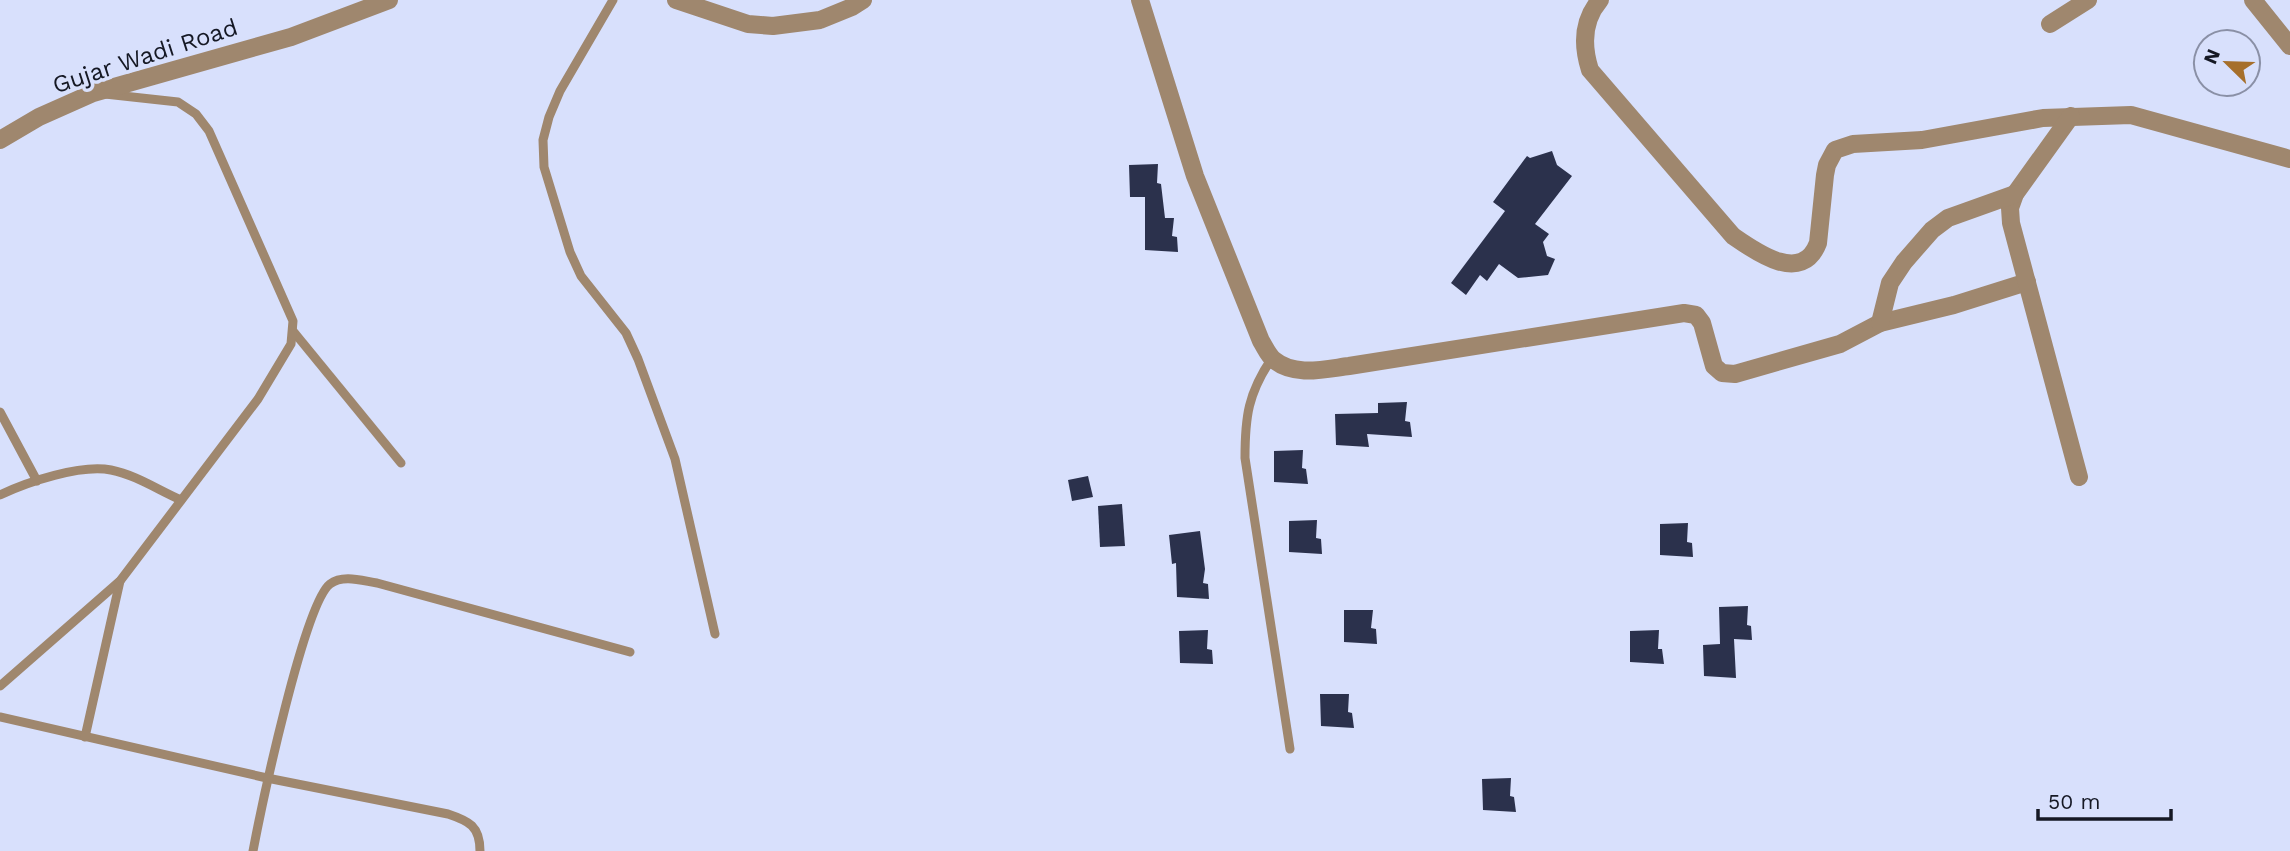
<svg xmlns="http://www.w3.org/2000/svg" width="2290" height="851" font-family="'Work Sans',sans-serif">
<rect width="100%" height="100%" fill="#d8e0fc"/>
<g fill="#2b314c">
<polygon points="1552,151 1557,165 1572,176 1535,224 1549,234 1543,242 1547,256 1555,259 1548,275 1518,278 1499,264 1487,281 1480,275 1466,295 1451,283 1505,211 1493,202 1527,156 1530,158"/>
<polygon points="1158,164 1157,183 1161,184 1165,218 1174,218 1172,236 1177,237 1178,252 1145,250 1145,197 1130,197 1129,165"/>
<polygon points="1407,402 1405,421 1410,422 1412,437 1367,434 1369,447 1336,445 1335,414 1378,413 1378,403"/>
<polygon points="1303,450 1302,468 1306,469 1308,484 1274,482 1274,451"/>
<polygon points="1088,476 1093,497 1072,501 1068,480"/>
<polygon points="1122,504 1125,546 1100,547 1098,506"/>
<polygon points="1317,520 1316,538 1321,539 1322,554 1289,552 1289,521"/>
<polygon points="1688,523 1687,542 1692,543 1693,557 1660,555 1660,524"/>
<polygon points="1200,531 1205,569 1203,583 1208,584 1209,599 1177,597 1176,563 1172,564 1169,535"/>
<polygon points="1748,606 1747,625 1751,626 1752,640 1734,639 1736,678 1704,676 1703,645 1720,644 1719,607"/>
<polygon points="1344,610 1373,610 1371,628 1376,629 1377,644 1344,642"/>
<polygon points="1208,630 1207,649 1212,650 1213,664 1180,663 1179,631"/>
<polygon points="1659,630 1658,649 1662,649 1664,664 1630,662 1630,631"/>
<polygon points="1320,694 1349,694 1348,712 1352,713 1354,728 1321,726"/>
<polygon points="1511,778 1510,796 1514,797 1516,812 1483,810 1482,779"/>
</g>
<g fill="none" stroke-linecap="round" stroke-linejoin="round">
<g stroke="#9f876e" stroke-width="9">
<polyline points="613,0 560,91 549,117 543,140 544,167 570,252 581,276 626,333 638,359 675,459 715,634"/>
<polyline points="293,331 401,463"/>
<path d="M1272,358C1248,393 1245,417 1245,458L1290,749"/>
<polyline points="0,412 37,481"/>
<path d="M0,495C27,482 81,464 111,470C136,475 158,490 181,500"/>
<polyline points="0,686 120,581 258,399 291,344 293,321 209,131 196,114 178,102 105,94"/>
<path d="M0,717L267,778L448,814C469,821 480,826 480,851"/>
<polyline points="85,737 120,581"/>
<path d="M253,851C261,809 304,604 330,584C343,574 363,581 377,583L630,652"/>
</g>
<g stroke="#9f876e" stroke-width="18">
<path d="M1140,0L1195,176L1261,341C1265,347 1268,355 1274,360C1294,377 1325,369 1349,366L1684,313L1696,315L1702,323L1714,366L1722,373L1735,374L1840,344L1880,323L1954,305L2027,282"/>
<path d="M1600,0C1582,21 1582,45 1590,70L1733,236C1756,252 1802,285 1818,243L1825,175L1827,165L1835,150L1853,144L1922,140L2043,118L2131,115L2290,159"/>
<polyline points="2253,0 2290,46"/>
<polyline points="2050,24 2088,0"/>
<polyline points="2071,116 2015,194 2010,208 2011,223 2079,477"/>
<polyline points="1880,323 1890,283 1904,262 1932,230 1948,218 2015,194"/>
</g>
<g stroke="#9f876e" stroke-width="18">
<polyline points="676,0 748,24 773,26 820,20 852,7 863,0"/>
<polyline points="0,140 39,117 93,93 291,37 389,0"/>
</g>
</g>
<g text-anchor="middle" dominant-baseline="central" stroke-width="7" stroke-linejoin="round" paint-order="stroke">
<g font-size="24" fill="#151824" stroke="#d8e0fc">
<text transform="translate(145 56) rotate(-18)">Gujar Wadi Road</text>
</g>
</g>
<g transform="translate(2227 63) rotate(293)"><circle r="33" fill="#d8e0fc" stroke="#8a90a6" stroke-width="2"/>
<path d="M0-5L12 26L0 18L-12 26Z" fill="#a66f2b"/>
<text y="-10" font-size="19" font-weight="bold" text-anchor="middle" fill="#151824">N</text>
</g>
<path d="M2038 809v10h133v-10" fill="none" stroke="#151824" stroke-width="3.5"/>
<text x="2048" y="809" font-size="21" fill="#151824" stroke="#d8e0fc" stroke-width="5" paint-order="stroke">50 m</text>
</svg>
